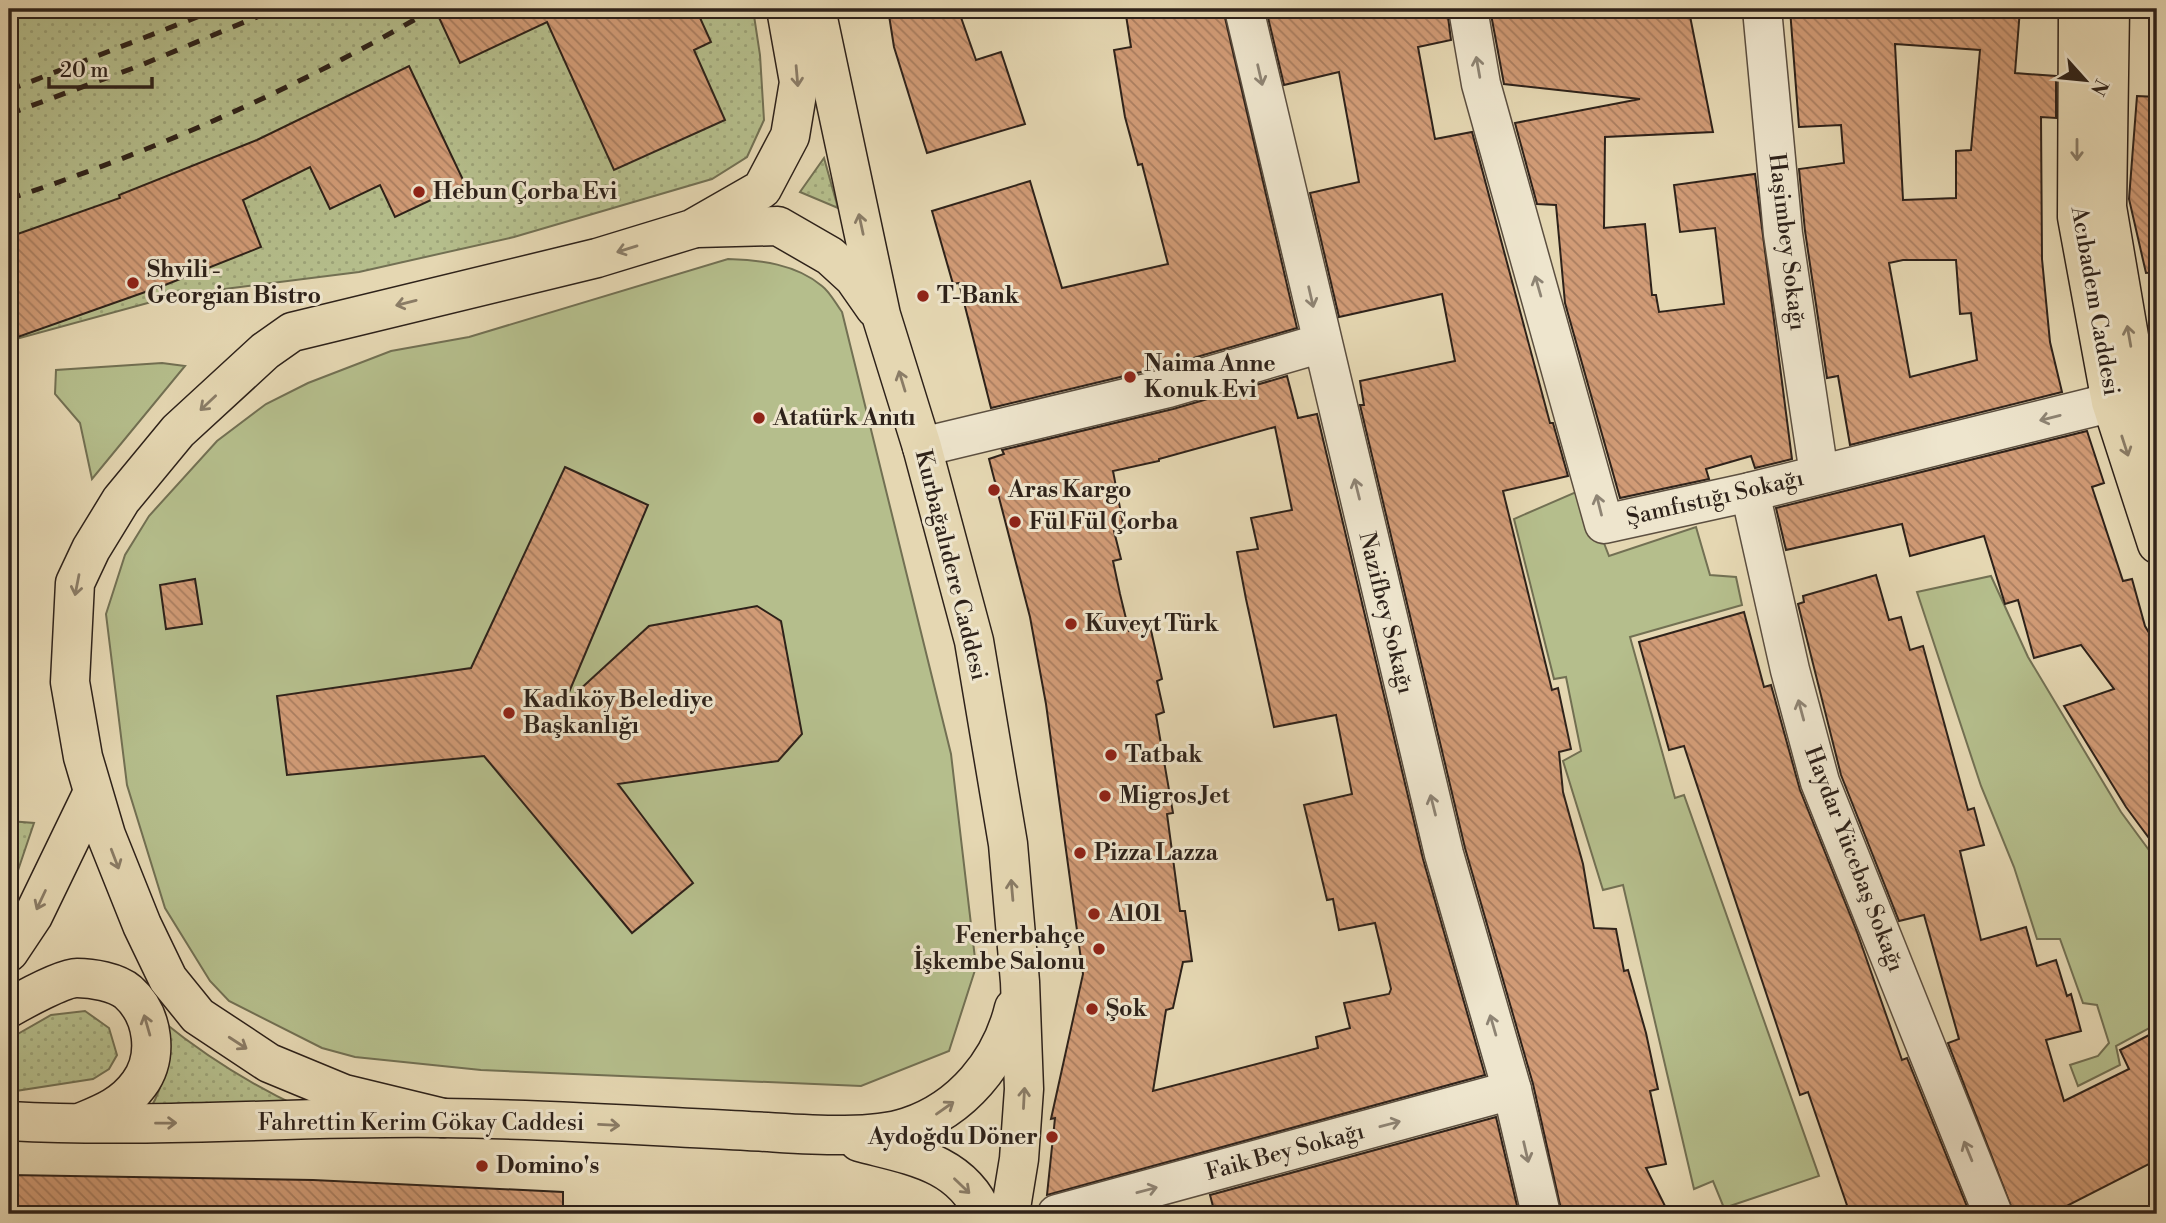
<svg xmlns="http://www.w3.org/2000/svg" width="2166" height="1223" font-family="'Libre Bodoni',serif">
<defs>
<pattern id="grass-dots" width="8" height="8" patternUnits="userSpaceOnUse" patternTransform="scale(1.75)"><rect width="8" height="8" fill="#b5be8c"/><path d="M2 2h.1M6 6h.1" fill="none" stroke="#9ca378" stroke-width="1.8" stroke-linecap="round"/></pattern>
<pattern id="building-back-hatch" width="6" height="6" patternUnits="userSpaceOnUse" patternTransform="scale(1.75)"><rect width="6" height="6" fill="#d19b76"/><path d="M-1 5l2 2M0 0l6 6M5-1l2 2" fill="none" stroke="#aa7e60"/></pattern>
</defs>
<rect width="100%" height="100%" fill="#e5d7b2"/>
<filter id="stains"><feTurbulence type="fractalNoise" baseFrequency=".00286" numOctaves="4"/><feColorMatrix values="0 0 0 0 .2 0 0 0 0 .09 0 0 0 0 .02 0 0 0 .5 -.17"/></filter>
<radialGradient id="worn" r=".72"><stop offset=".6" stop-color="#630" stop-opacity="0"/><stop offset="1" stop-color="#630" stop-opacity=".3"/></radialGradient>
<g fill="url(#grass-dots)" stroke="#727053" stroke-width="2">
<polygon points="9,9 753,9 760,55 764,120 747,157 712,179 514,237 359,272 177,295 9,341"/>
<polygon points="824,158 838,208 800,192"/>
<polygon points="9,821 34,823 9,897"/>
<polygon points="85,1011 109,1028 117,1055 109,1069 93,1079 9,1092 9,1039 51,1015"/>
<path d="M161,1020C204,1055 248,1083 299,1107L149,1111C169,1077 167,1057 161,1020Z"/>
</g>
<g fill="#b5be8c" stroke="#727053" stroke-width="2">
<path d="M728,259C760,260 796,264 822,286C830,292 836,304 842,312L951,754L976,967L949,1051L861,1086L481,1070L355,1057L322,1048L229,1001L210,981L165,908L127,785L106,614L125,555L149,516L217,441L266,404L308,383L391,351L469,337Z"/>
<polygon points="162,363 185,366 92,479 80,423 55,394 56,370"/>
<polygon points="1583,489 1609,556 1696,527 1710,575 1736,577 1742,605 1630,637 1675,798 1684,795 1819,1176 1724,1208 1713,1181 1694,1189 1623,885 1603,890 1563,761 1581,751 1566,677 1554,679 1514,519"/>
<polygon points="1991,576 2028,657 2121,812 2157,861 2157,1024 2116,1046 2120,1065 2078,1086 2070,1065 2098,1056 2109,1043 2097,1005 2083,1003 2060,939 2037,939 2014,867 1981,786 1917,592"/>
</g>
<g fill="url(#building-back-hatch)" stroke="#2e221a" stroke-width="2" fill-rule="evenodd">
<polygon points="435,9 696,9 711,42 694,50 725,120 614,170 547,22 460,63"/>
<polygon points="888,9 958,9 976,60 1001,52 1025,124 927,153 894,47"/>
<polygon points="1125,9 1223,9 1297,328 1162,367 991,408 959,283 953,284 932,211 1030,181 1062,288 1168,264 1142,164 1138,165 1125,117 1114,50 1131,47"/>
<polygon points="1266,9 1447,9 1451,40 1418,47 1435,139 1472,132 1550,423 1553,423 1568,476 1503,491 1552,690 1558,688 1571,749 1559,752 1563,792 1583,864 1594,928 1616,929 1624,971 1628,970 1646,1033 1658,1089 1650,1091 1666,1164 1646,1168 1669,1214 1562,1214 1533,1084 1465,848 1360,405 1364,405 1360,381 1455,361 1442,294 1339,317 1310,193 1359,182 1339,72 1284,85"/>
<polygon points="1490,9 1689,11 1713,132 1605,137 1604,228 1645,224 1652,295 1656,295 1659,312 1724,304 1715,228 1680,232 1674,185 1755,174 1792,459 1755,468 1751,456 1706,469 1709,479 1620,498 1565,303 1556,205 1537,204 1515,123 1640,99 1504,84"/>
<path d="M1790,9H2020L2015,73L2056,76V118L2041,117L2042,259L2050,342L2062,392L1850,445L1838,376L1827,378L1805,231L1799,169L1844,163L1841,125L1799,127ZM1895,44L1980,50L1971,150L1956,151V198L1903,200ZM1903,260H1956L1960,314L1971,313L1977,360L1910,377L1889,263Z"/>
<polygon points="409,66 465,184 395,217 380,185 330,209 310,167 243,200 261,247 165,285 15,338 9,320 9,237 120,198 119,195 257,140"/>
<polygon points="2137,96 2157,97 2157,272 2146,273 2129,199"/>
<path d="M1287,376L1298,418L1317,414L1423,859L1485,1075L1047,1195L1055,1118L1051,1119L1083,974L1046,704L1030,617L989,459L1004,454L1002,450L1173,409ZM1275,427L1292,510L1251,518L1258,549L1237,552L1246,599L1274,727L1336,715L1352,794L1304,805L1327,900L1333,899L1339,930L1375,923L1391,989L1389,994L1344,1003L1350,1028L1316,1037L1318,1048L1153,1091L1166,1010L1173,1008L1183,962L1192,961L1185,911H1180L1167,814L1173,813L1156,715L1164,712L1157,681L1162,679L1150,626L1129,631L1120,594L1113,561L1121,559L1114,531L1124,529L1113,471L1159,461V459Z"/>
<polygon points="2087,431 2104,483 2092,487 2123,581 2132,579 2145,626 2157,646 2157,849 2126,807 2064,706 2114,689 2081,645 2034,658 2018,600 2005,604 1984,536 1910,556 1902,524 1786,550 1776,508"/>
<polygon points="565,467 648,505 564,704 649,626 757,606 781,621 802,734 778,761 618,784 693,883 632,933 484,756 287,775 277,696 471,668"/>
<polygon points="1876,575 1889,620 1901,617 1910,650 1923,646 1968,810 1974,808 1984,845 1960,851 1981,940 2026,927 2037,966 2056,960 2067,996 2071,994 2081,1031 2046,1040 2064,1101 2129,1069 2120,1050 2157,1031 2157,1160 2051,1214 2014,1214 1948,1043 1959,1039 1924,915 1899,921 1841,775 1798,604 1804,602 1803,596"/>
<polygon points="195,579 202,624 166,629 160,585"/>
<polygon points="1744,612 1764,687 1771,685 1800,790 1857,932 1902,1060 1907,1058 1970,1214 1850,1214 1808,1092 1800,1095 1684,746 1669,750 1639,642"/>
<polygon points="1496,1117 1519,1214 1215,1214 1210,1195"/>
<polygon points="9,1175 313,1180 563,1192 563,1214 9,1214"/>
</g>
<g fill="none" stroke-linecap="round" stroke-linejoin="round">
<g stroke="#5c4f40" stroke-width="41">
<g id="minor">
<polyline points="1244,9 1444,854 1512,1090 1541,1214"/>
<polyline points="1468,9 1481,84 1604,524 1750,492 2093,407 2157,387"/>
<polyline points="1762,9 1783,234 1819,474"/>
<polyline points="922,447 1168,388 1322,343"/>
<polyline points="1750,492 1790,670 1820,782 1993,1214"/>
<polyline points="1057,1214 1512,1090"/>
</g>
</g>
<g stroke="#2e221a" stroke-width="41">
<g id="primary">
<polyline points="816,9 881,315 922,447 974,641 1008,844 1020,982 1024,1089 1019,1159 1010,1214"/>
<polyline points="2078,9 2077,217 2111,402 2157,544"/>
<polyline points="2110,9 2107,207 2139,395 2157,449"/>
<polyline points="697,228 778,226 830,256 854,278 875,308"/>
<polyline points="9,952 33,916 92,794"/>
<path d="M9,1008C23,1000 63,978 77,978C92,978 116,982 128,992C154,1015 159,1057 139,1084C124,1105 104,1113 82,1122"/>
<polyline points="443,1118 344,1094 269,1063 198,1016 168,979 142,925 106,835 83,757 70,682 75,583 91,549 121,500 178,431 265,351 292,332 597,258 692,229 762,189 790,136 799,82 786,9"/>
<path d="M9,1121C153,1129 298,1116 443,1118C545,1119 647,1126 748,1131C793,1133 867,1141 908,1127C962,1109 1001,1062 1014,1008"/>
<path d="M859,1142C907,1155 961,1161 983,1214"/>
</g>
</g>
<use href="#minor" stroke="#eee5cd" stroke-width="38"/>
<use href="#primary" stroke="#e5d7b2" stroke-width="38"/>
<g stroke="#2e221a" stroke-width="5" stroke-dasharray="12 12" stroke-linecap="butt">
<polyline points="9,90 218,9"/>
<polyline points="9,114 139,66 276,9"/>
<path d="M9,199C155,151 300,87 433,9"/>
</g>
</g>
<defs><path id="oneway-shaft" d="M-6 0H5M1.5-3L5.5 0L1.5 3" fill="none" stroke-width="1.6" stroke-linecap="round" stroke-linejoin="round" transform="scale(1.75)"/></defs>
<g stroke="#8e8474">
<use href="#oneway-shaft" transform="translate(1478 67) rotate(-100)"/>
<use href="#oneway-shaft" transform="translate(1260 75) rotate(77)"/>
<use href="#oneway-shaft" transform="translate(1538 286) rotate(-106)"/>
<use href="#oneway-shaft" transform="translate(1311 297) rotate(77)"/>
<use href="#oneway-shaft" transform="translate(2050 418) rotate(166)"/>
<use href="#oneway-shaft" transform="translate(1357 489) rotate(-104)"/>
<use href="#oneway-shaft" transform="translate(1599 505) rotate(-104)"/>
<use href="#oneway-shaft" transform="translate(1801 710) rotate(-105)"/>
<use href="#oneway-shaft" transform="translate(1433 805) rotate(-104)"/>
<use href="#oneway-shaft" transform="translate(1493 1025) rotate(-106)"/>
<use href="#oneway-shaft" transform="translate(1390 1124) rotate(-15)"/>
<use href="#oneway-shaft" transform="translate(1968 1151) rotate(-112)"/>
<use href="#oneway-shaft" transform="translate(1526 1152) rotate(77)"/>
<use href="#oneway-shaft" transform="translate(1147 1190) rotate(-15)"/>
</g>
<g stroke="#8a7c66">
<use href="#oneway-shaft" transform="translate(797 76) rotate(85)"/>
<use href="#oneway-shaft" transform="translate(2077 150) rotate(90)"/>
<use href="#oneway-shaft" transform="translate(861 224) rotate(-102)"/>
<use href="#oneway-shaft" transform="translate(627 249) rotate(163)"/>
<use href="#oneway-shaft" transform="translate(406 303) rotate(166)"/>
<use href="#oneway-shaft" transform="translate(2129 336) rotate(-100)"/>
<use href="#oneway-shaft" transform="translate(902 381) rotate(-107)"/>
<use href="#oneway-shaft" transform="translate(208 403) rotate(137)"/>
<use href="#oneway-shaft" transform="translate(2125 446) rotate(72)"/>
<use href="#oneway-shaft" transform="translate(77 585) rotate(101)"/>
<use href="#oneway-shaft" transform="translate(115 859) rotate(69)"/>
<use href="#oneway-shaft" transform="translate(1012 890) rotate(-95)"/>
<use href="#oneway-shaft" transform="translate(41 900) rotate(115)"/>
<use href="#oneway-shaft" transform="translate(147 1025) rotate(-106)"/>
<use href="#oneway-shaft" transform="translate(238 1043) rotate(33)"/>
<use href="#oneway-shaft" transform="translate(1024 1098) rotate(-87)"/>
<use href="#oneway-shaft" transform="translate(945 1108) rotate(-35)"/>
<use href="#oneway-shaft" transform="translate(166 1123) rotate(-1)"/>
<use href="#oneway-shaft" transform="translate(609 1125) rotate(3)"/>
<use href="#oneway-shaft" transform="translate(962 1186) rotate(44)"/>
</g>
<g fill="#8f2418" stroke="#eee5cd" stroke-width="2.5">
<circle cx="419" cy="192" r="7"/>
<circle cx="133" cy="283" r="7"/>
<circle cx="923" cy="296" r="7"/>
<circle cx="1130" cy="377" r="7"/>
<circle cx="759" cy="418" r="7"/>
<circle cx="994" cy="490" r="7"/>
<circle cx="1015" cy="522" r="7"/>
<circle cx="1071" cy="624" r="7"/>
<circle cx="509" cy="713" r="7"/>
<circle cx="1111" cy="755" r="7"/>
<circle cx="1105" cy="796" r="7"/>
<circle cx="1080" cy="853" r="7"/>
<circle cx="1094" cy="914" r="7"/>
<circle cx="1099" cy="949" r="7"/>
<circle cx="1092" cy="1009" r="7"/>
<circle cx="1052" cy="1137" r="7"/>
<circle cx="482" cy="1166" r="7"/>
</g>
<g text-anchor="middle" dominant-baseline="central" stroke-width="6" stroke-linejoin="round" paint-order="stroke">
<g font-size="23" font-weight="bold" fill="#2e221a" stroke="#eee5cd" text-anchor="start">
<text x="433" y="192">Hebun Çorba Evi</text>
<text x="147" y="270">Shvili -<tspan x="147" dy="26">Georgian Bistro</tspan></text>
<text x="937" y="296">T-Bank</text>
<text x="1144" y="364">Naima Anne<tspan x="1144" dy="26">Konuk Evi</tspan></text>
<text x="773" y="418">Atatürk Anıtı</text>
<text x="1008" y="490">Aras Kargo</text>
<text x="1029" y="522">Fül Fül Çorba</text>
<text x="1085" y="624">Kuveyt Türk</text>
<text x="523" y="700">Kadıköy Belediye<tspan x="523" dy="26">Başkanlığı</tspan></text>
<text x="1125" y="755">Tatbak</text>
<text x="1119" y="796">Migros Jet</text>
<text x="1094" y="853">Pizza Lazza</text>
<text x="1108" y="914">A101</text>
<text x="1085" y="936" text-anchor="end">Fenerbahçe<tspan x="1085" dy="26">İşkembe Salonu</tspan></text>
<text x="1106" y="1009">Şok</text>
<text x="1038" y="1137" text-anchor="end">Aydoğdu Döner</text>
<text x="496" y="1166">Domino's</text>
</g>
<g font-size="23" fill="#2e221a" stroke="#eee5cd">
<text transform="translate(1787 242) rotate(83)">Haşimbey Sokağı</text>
<text transform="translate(2095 301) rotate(80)">Acıbadem Caddesi</text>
<text transform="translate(1715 498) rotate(-13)">Şamfıstığı Sokağı</text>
<text transform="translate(951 565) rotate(76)">Kurbağalıdere Caddesi</text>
<text transform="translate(1386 613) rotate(76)">Nazifbey Sokağı</text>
<text transform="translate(1854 859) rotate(69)">Haydar Yücebaş Sokağı</text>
<text x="421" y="1123">Fahrettin Kerim Gökay Caddesi</text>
<text transform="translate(1285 1152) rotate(-15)">Faik Bey Sokağı</text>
</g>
</g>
<rect width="2166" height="1223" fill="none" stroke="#e5d7b2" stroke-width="35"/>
<rect x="10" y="10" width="2145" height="1202" fill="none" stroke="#2e221a" stroke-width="3.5"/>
<rect x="18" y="18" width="2131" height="1188" fill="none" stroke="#2e221a" stroke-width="2"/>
<g transform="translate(2085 80) rotate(117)" stroke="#eee5cd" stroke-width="5" paint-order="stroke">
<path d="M0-5L12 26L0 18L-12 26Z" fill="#2e221a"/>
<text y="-10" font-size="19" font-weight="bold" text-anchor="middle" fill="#2e221a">N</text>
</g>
<path d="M49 77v10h103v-10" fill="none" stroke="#2e221a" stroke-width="3.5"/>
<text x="60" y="77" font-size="21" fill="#2e221a" stroke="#eee5cd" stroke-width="5" paint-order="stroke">20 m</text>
<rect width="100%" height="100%" filter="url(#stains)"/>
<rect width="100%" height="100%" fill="url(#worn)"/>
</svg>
